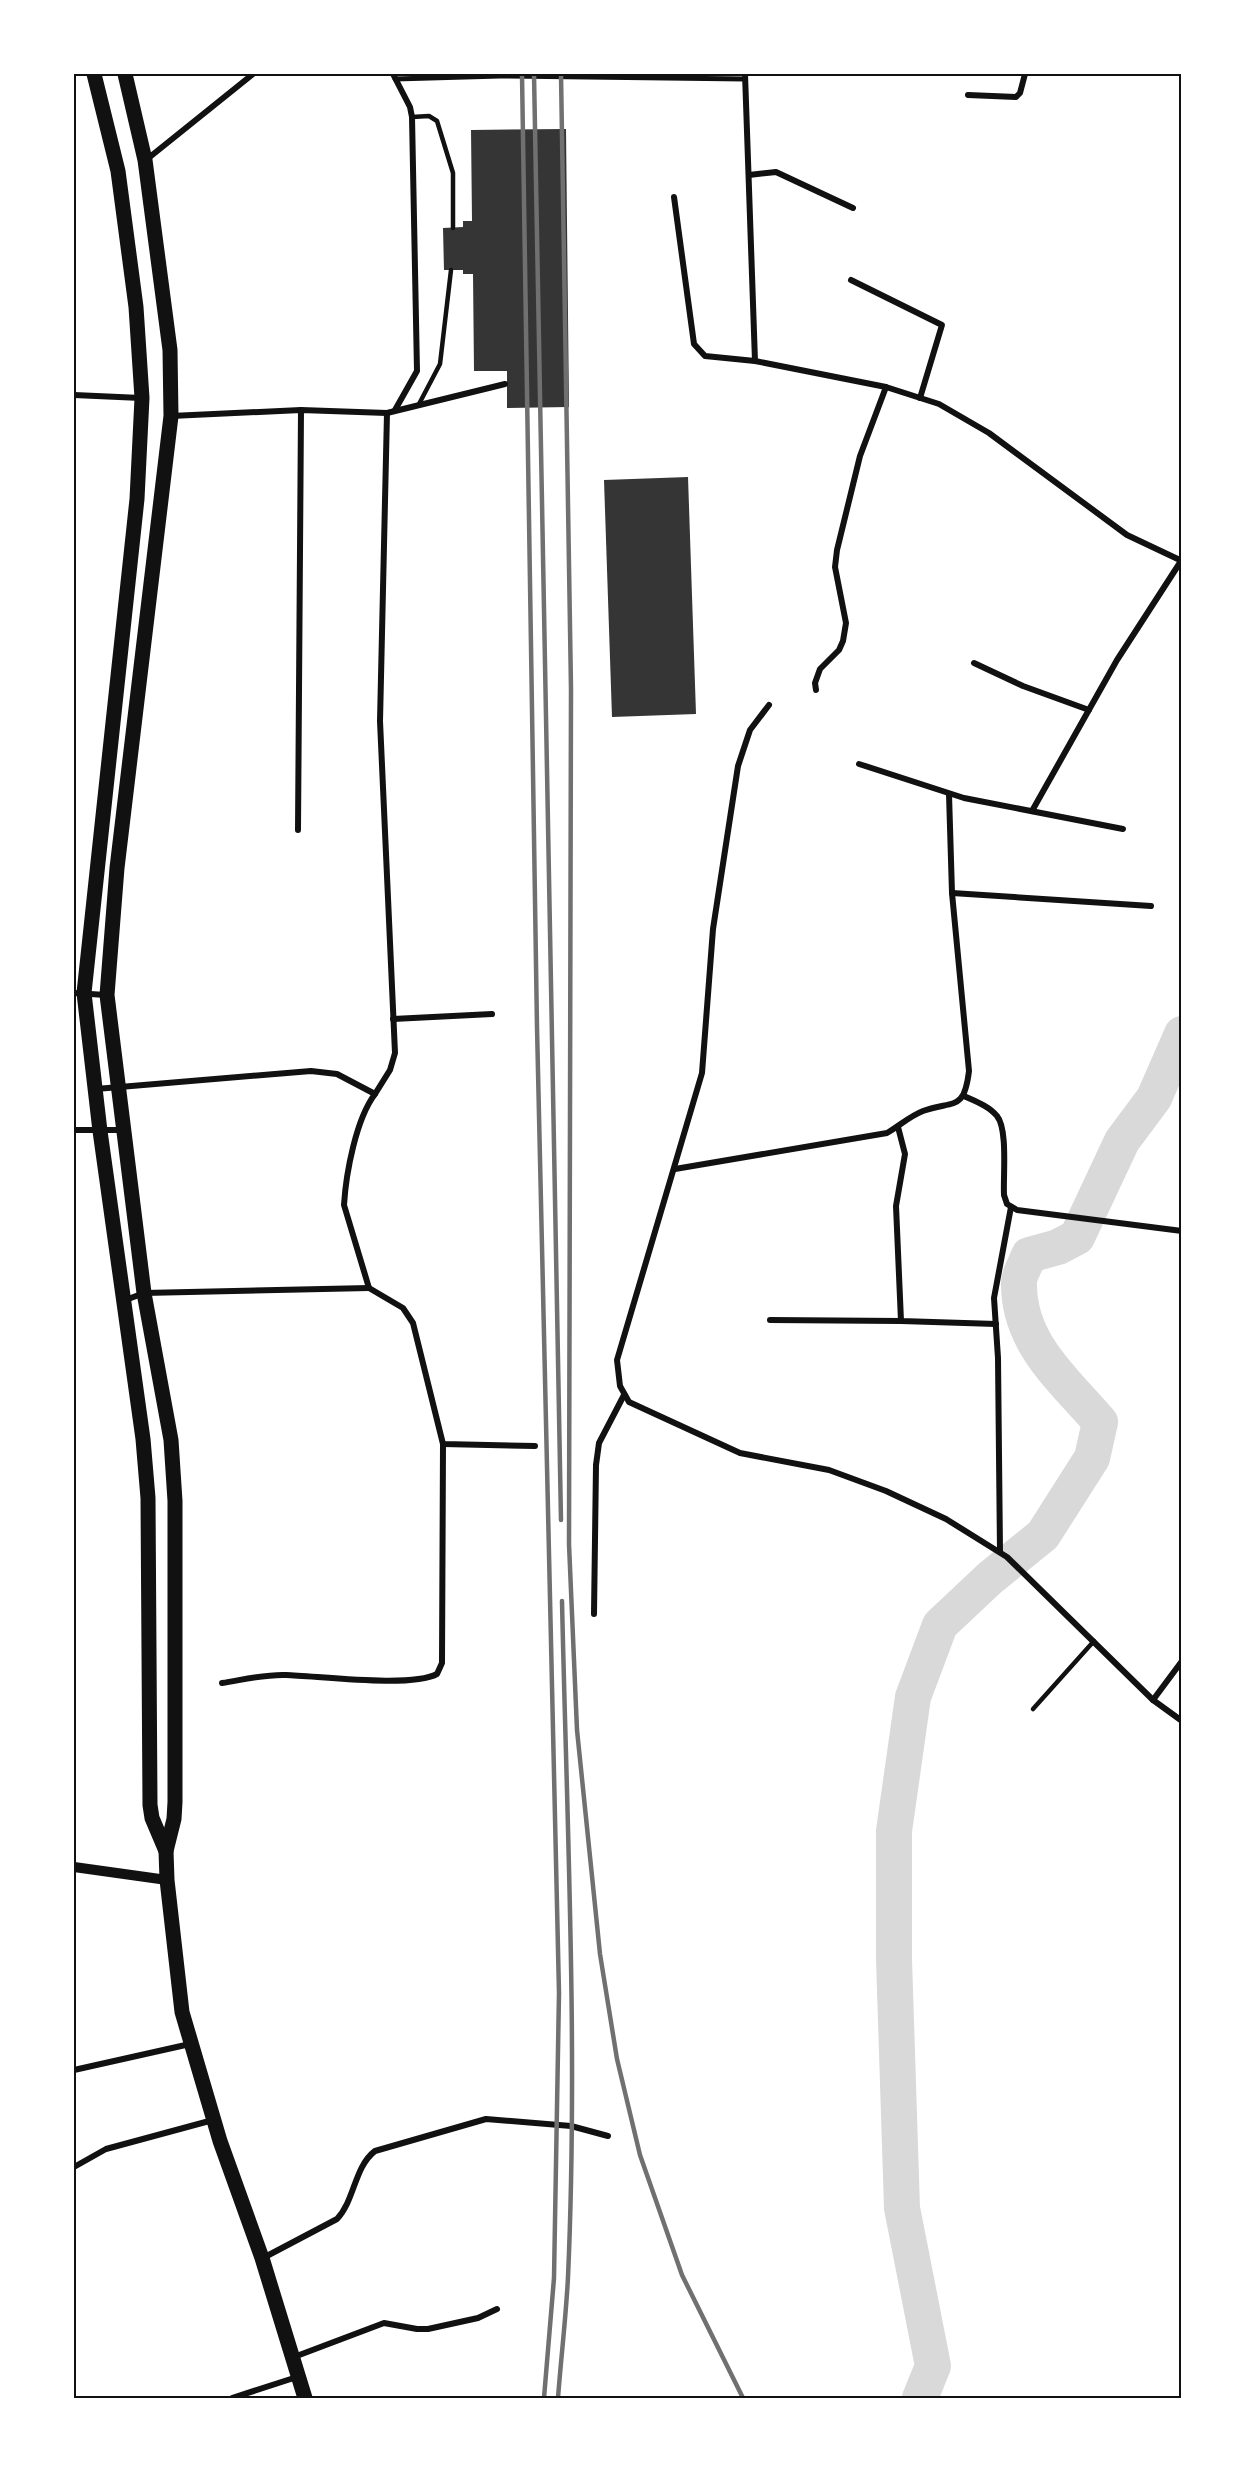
<svg xmlns="http://www.w3.org/2000/svg" width="1255" height="2472" font-family="'Sofia Sans Condensed',sans-serif">
<rect width="100%" height="100%" fill="#fff"/>
<g fill="none" stroke-linecap="round" stroke-linejoin="round">
<path stroke="#d9d9d9" stroke-width="36" d="M920,2398L933,2366L902,2208L894,1959V1831L913,1697L940,1625L990,1578L1043,1535L1092,1458L1100,1422C1065,1381 1019,1344 1019,1285C1018,1276 1026,1264 1029,1255L1058,1247L1077,1237L1122,1141L1154,1098L1182,1034"/>
</g>
<g fill="#353535">
<polygon points="566,129 569,407 507,408 507,371 474,371 473,274 463,274 463,270 444,270 443,228 463,227 463,221 472,221 471,130"/>
<polygon points="688,477 696,714 612,717 604,480"/>
</g>
<g fill="none" stroke-linecap="round" stroke-linejoin="round">
<g stroke="#111" stroke-width="4.5">
<polyline points="412,117 429,116 437,121 453,173 453,228"/>
<polyline points="419,404 440,364 451,270"/>
<polyline points="1033,1709 1094,1641"/>
</g>
<polyline stroke="#111" stroke-width="5" points="395,79 500,76 745,79"/>
<g stroke="#111" stroke-width="6">
<polyline points="393,74 410,107 412,117 417,371 395,410"/>
<polyline points="745,74 755,361"/>
<polyline points="968,95 1016,97 1020,93 1025,74"/>
<polyline points="146,160 253,74"/>
<polyline points="749,175 776,172 853,208"/>
<polyline points="674,197 694,344 705,356 755,361 886,387 939,404 989,433 1127,535 1182,561"/>
<polyline points="851,280 942,325 920,398"/>
<polyline points="74,395 141,398"/>
<polyline points="171,416 301,410 387,413 505,384"/>
<polyline points="974,663 1023,686 1089,710"/>
<polyline points="816,690 815,683 820,669 839,650 843,641 846,623 835,567 837,550 860,456 886,387"/>
<polyline points="769,705 750,730 738,766 713,929 702,1073 617,1360 620,1386 629,1402 740,1453 829,1470 886,1491 946,1519 1007,1557 1153,1700 1182,1721"/>
<polyline points="859,764 964,798 1123,829"/>
<polyline points="1032,811 1117,660 1181,561"/>
<polyline points="298,830 301,410"/>
<polyline points="952,893 1151,906"/>
<polyline points="74,993 106,995"/>
<polyline points="393,1019 492,1014"/>
<polyline points="96,1089 311,1071 337,1074 375,1094 390,1070 395,1053 380,721 387,413"/>
<path d="M375,1094C356,1119 346,1173 344,1205L369,1288L403,1308L413,1323L443,1444L535,1446"/>
<path d="M964,1096C975,1101 989,1106 997,1116C1008,1129 1003,1177 1004,1195L1007,1204L1017,1210L1182,1231"/>
<polyline points="898,1127 905,1154 896,1206 901,1321 996,1324"/>
<polyline points="74,1130 122,1130"/>
<path d="M675,1169L887,1133C899,1126 910,1116 923,1111C954,1100 964,1112 969,1071L952,893L949,794"/>
<polyline points="123,1301 144,1293 369,1288"/>
<polyline points="770,1320 901,1321"/>
<polyline points="1000,1552 998,1358 994,1298 1011,1207"/>
<polyline points="594,1614 596,1465 599,1443 624,1395"/>
<path d="M222,1683C242,1680 265,1674 286,1675C319,1676 411,1688 437,1674L442,1663L443,1444"/>
<polyline points="1153,1700 1182,1661"/>
<polyline points="74,2070 190,2044"/>
<polyline points="74,2167 106,2149 213,2120"/>
<path d="M263,2258L337,2219C355,2200 354,2167 375,2151L486,2119L571,2126L608,2136"/>
<polyline points="294,2357 384,2323 417,2329 428,2329 478,2318 497,2309"/>
<polyline points="232,2398 297,2377"/>
</g>
<polyline stroke="#111" stroke-width="10" points="74,1867 167,1880"/>
<g stroke="#111" stroke-width="15">
<polyline points="94,74 118,171 136,307 142,398 137,499 84,993 100,1131 143,1439 148,1498 150,1805 152,1818 166,1851"/>
<polyline points="125,74 145,160 170,350 171,416 117,868 107,995 144,1293 171,1440 175,1501 175,1802 174,1819 166,1851 167,1880 182,2012 220,2141 262,2258 305,2398"/>
</g>
<g stroke="#707070" stroke-width="4.5">
<polyline points="522,74 537,1027 559,1993 554,2278 544,2398"/>
<polyline points="534,74 561,1520"/>
<polyline points="561,74 571,688 569,1544 577,1730 600,1954 617,2059 640,2155 682,2275 743,2398"/>
<path d="M558,2398C561,2358 566,2317 568,2277C578,2052 567,1826 562,1601"/>
</g>
</g>
<rect width="1255" height="2472" fill="none" stroke="#ffffff" stroke-width="150"/>
<rect x="75" y="75" width="1105" height="2322" fill="none" stroke="#111" stroke-width="2"/>
</svg>
